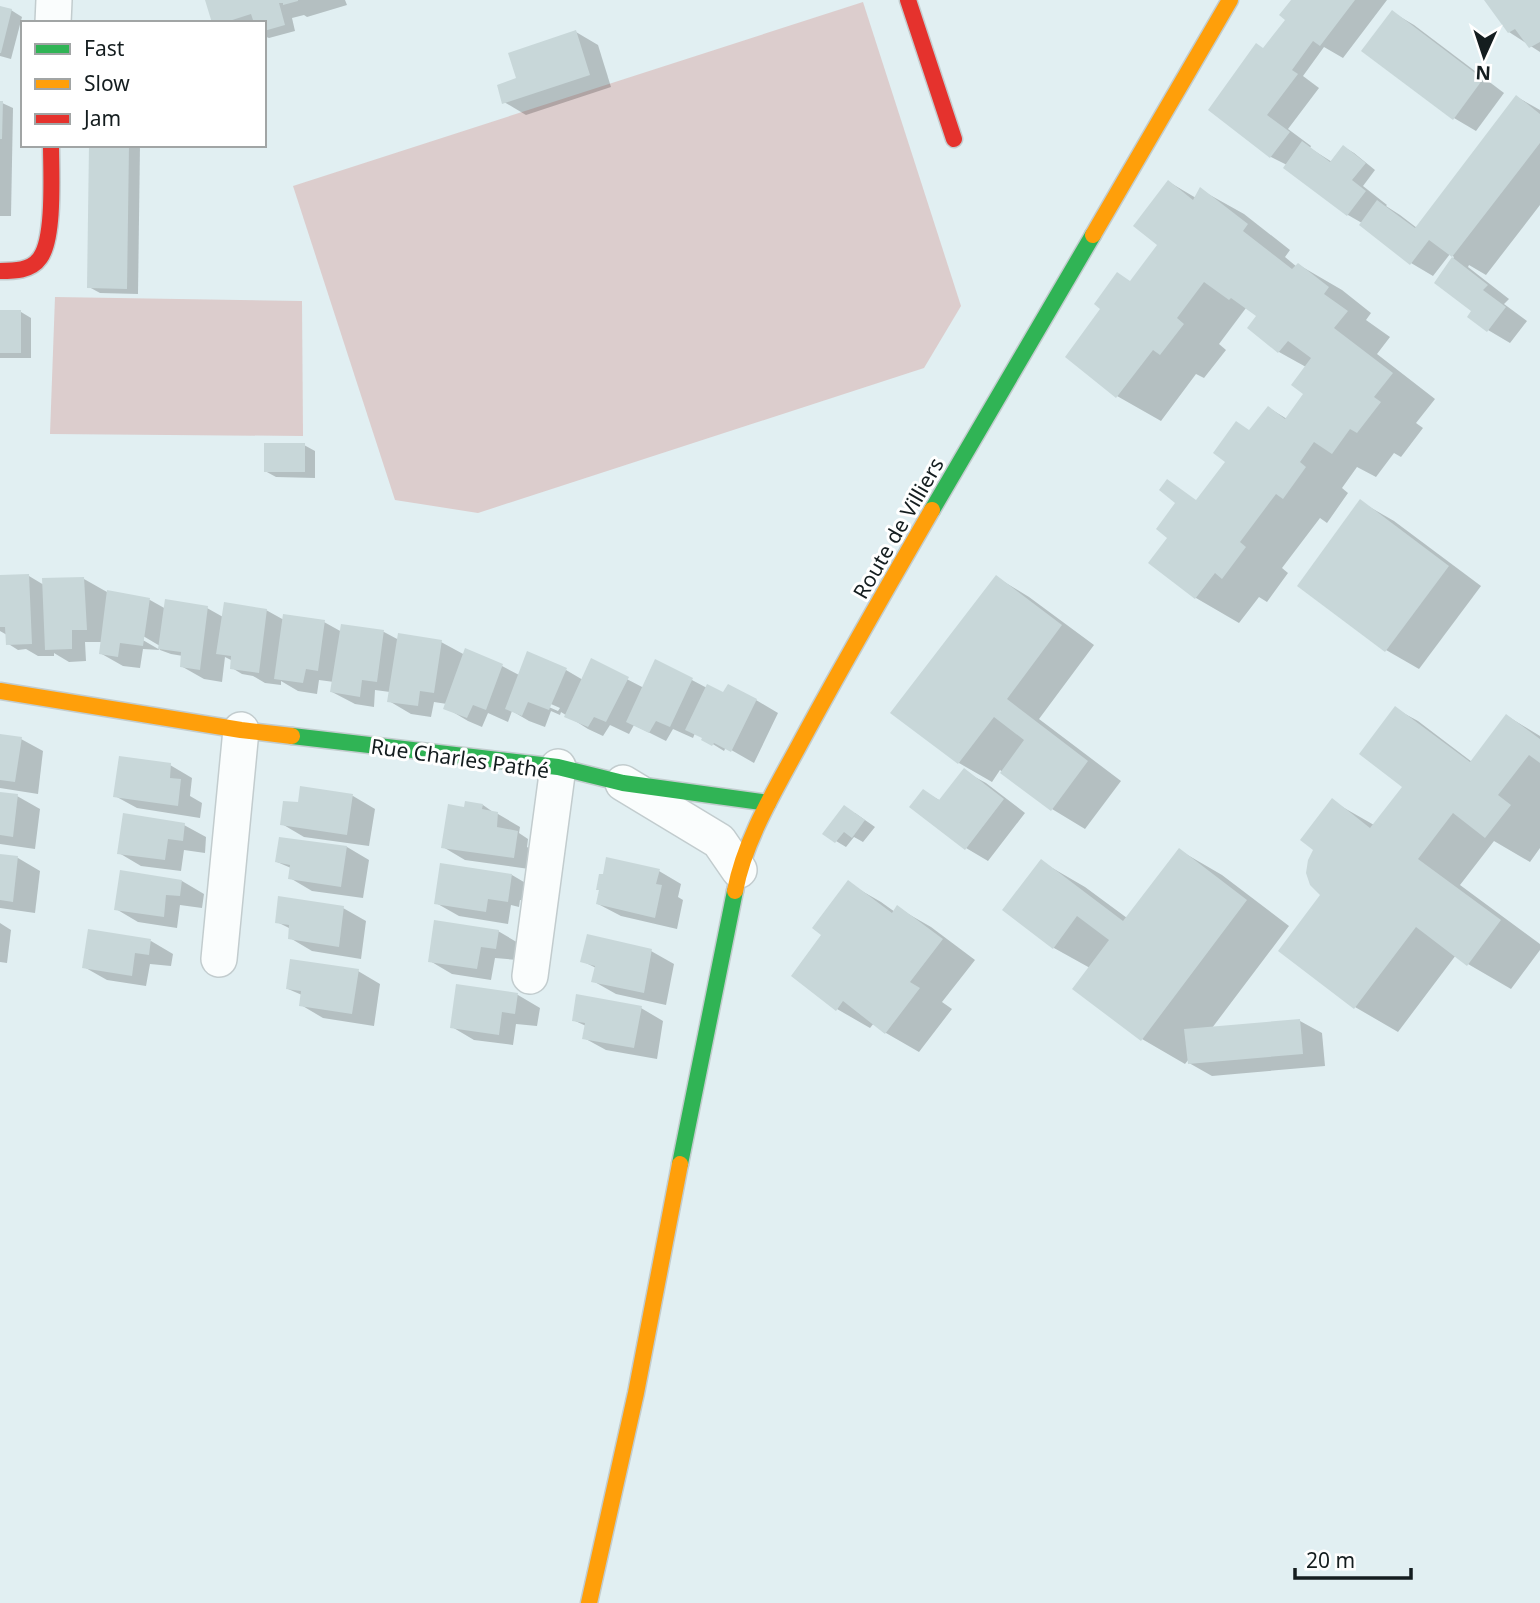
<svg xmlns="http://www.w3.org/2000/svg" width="1540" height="1603" font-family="'Noto Sans',sans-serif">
<rect width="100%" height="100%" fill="#e1eff2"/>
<g fill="#dccdcd">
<polygon points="863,2 961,306 924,368 478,513 395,500 293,186"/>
<polygon points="55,297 302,301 303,436 50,434"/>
</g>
<g fill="#0003" fill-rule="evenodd">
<polygon points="207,0 345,0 347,5 307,17 304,15 292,18 295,31 269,38 264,36 264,23 213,23"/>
<polygon points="1293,0 1387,0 1343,58 1324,47 1303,76 1319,88 1288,129 1311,146 1310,148 1332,162 1344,147 1354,153 1375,170 1363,186 1387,205 1386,206 1400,215 1417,228 1517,97 1540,110 1540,205 1486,275 1469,265 1468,267 1509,299 1504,304 1527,321 1510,343 1488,330 1470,317 1474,311 1436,282 1454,257 1450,254 1433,276 1411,263 1362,223 1348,215 1287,165 1271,157 1223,119 1264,50 1286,22"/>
<polygon points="1486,0 1540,0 1540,52 1509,32"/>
<polygon points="0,8 11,10 22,17 11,59 0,56"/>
<polygon points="1392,12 1414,25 1504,93 1476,131 1454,118"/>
<polygon points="576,32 598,45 611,87 526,115 504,102"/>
<polygon points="0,102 13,108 11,216 0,216"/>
<polygon points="91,145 140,145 138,294 100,293 89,287"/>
<polygon points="1169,182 1196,198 1201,190 1244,214 1290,250 1285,257 1297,267 1299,265 1342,290 1371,313 1366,320 1390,337 1377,354 1435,399 1416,423 1423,428 1401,457 1394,453 1376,477 1357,467 1342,488 1348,493 1327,523 1320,518 1282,568 1288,573 1267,602 1259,597 1239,623 1196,598 1151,563 1269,408 1287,419 1306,393 1306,367 1279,352 1258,316 1246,308 1219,344 1226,350 1204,378 1196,374 1161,421 1117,396 1067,357 1131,283 1160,245"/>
<polygon points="0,312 21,312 31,318 31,358 0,358"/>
<polygon points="304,445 315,451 315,478 276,477 265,471"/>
<polygon points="1361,502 1394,521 1481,586 1419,669 1386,650"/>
<path d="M29,576L44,585L84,579L107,592L150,600L166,609L207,608L223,617L266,610L284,620L324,622L342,632L343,626L384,632L399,640L441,642L465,655L466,650L502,666L519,675L566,670L583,680L592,661L644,688L656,661L707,688L724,694L756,700L778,713L754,763L726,747L724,751L695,733L693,738L673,729L666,741L634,725L629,734L610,725L603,736L588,729L561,712L560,715L551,711L545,727L529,721L512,711L508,722L488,713L482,727L468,721L446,708L447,704L434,702L431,717L411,714L389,701L390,692L375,690L374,707L355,704L332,692L334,682L319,680L317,694L298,691L281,681V685L265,683L253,676L242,674L232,668L233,661L225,657L222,682L204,679L181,666L183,656L171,654L160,650V646L138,633L136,636L160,650L143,649L140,668L123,666L100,653L102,642H85L86,661L69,662L54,653V656H38L26,649L18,650L7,643V635L0,631V577ZM535,697L560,708L558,711L535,701Z"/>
<polygon points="996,577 1029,597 1094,645 1039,719 1121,781 1085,829 1052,809 1000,770 992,782 959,763"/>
<polygon points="1396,709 1418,721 1472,762 1507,716 1540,736 1540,848 1530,862 1494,841 1460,885 1540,944 1540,950 1511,989 1468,964 1456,955 1398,1032 1355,1007 1322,895 1332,801 1374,825 1404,786"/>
<polygon points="0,736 21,739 43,751 38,794 0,788"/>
<polygon points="170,765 192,778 190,796 202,803 200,818 137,808 115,796"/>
<polygon points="964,771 986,783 1025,813 988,861 966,848 923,791 941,801"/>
<polygon points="0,794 17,796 40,809 35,849 0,844"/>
<polygon points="353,796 375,809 369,846 304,837 282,824 299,804"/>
<polygon points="483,805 493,812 493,813 498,814 520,827 519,833 528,839 527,847 538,854 536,870 465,860 443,847 473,810"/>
<polygon points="855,813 875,827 863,842 854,837 846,847 836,841"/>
<polygon points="184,825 206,837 205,853 184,850 181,871 141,866 119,853"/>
<polygon points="347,847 369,860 363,898 312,891 290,878 291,868 277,862"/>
<polygon points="1179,850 1222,875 1289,926 1212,1028 1300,1021 1322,1033 1325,1066 1212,1076 1189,1063 1189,1059 1185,1064 1142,1039 1090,968 1054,948 1042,862 1085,887 1127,918"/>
<polygon points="0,855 18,858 40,871 35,913 0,908"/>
<polygon points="659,871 681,884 678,897 683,900 677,929 621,916 598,904"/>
<polygon points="512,875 534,888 532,902 520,900 519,907 511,905 508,924 459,916 436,903"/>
<polygon points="182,881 204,894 202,908 180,905 177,928 138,922 116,909"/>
<polygon points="848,883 881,902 895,912 898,908 931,927 975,960 942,1002 952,1009 919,1052 886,1033 874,1023 870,1028 837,1009 824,935"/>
<polygon points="343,908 366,921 361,959 312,951 290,938 291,929 277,922"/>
<polygon points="0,923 11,930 7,963 0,962"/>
<polygon points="498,931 520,944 518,960 495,958 491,980 452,974 430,961"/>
<polygon points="151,941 173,954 171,966 150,964 146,986 107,980 84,967"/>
<polygon points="651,951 674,964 666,1005 616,994 593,981 596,968 582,961"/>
<polygon points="358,971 380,984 374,1026 323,1018 301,1005 302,995 288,989"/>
<polygon points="458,986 518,995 540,1008 537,1026 516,1024 513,1045 474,1040 452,1027"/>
<polygon points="641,1008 663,1021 657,1059 606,1050 584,1038 586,1026 573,1020"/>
</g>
<g fill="#c8d7d9">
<polygon points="205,0 298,0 298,1 283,5 283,3 279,3 285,25 264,31 264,23 254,23 251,14 223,23 212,23"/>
<polygon points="1291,0 1355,0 1320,46 1313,41 1292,70 1298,74 1267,115 1290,132 1270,158 1208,110 1256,43 1263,48 1285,20 1279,15"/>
<polygon points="1484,0 1540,0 1540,42 1529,48 1515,29 1508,33"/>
<polygon points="0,6 12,9 1,53 0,53"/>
<polygon points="1392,10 1483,79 1453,120 1361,51"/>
<polygon points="576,30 590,75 502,104 497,85 516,78 508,53"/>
<polygon points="1516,95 1540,114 1540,143 1452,257 1429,240 1410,265 1359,225 1377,200 1415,228"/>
<polygon points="0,101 3,101 2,139 0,139"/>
<polygon points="1302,141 1330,162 1343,145 1366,163 1352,180 1366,191 1347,216 1283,168"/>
<polygon points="89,145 129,145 127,289 87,288"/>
<polygon points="1168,180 1193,200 1200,187 1248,224 1243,231 1292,269 1298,263 1329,287 1324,294 1348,311 1334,328 1393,373 1374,397 1381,402 1357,433 1350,429 1332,454 1314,442 1300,462 1306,467 1283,499 1276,494 1240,542 1246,547 1222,579 1215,573 1195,599 1148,563 1167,538 1156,529 1175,503 1159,490 1167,479 1196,500 1225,462 1213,453 1236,421 1249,430 1268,406 1285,419 1303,394 1291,385 1311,358 1288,341 1278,353 1247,328 1256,316 1231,298 1229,300 1204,282 1177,318 1184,324 1160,355 1153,350 1116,398 1065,357 1100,309 1094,304 1117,272 1130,281 1157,245 1133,226"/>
<polygon points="1452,257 1488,285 1483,290 1506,307 1487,332 1467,317 1471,311 1434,283"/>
<rect x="0" y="310" width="21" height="43"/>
<rect x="264" y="443" width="41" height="29"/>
<polygon points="1360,499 1449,566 1385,652 1297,586"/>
<polygon points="29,574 32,644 6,645 5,627 0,627 0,575"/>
<polygon points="996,575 1062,625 1007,699 1088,761 1051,811 1000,773 1024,740 994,717 958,764 890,713"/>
<polygon points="84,577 87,630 72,630 72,649 45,650 42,578"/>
<polygon points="107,590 150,598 143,646 120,643 118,657 99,654"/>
<polygon points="165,599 208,606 200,670 180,667 181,652 158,649"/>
<polygon points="224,602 267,609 259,673 230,669 231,656 216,654"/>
<polygon points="283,614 325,620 318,671 306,669 303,683 274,679"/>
<polygon points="341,624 384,630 377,682 362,680 360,697 330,692"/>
<polygon points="398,633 442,640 434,693 420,691 418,706 387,702"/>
<polygon points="465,648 503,664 486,710 473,705 467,718 443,709"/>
<polygon points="527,651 567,668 549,710 528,702 522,716 505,709"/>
<polygon points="591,658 629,677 606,722 594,717 588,727 564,717"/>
<polygon points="655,659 693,678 670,727 656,721 649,733 626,722"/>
<polygon points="707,684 723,692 728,684 757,699 731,752 714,743 712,746 701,740 702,738 685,730"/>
<polygon points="1395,706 1470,762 1506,714 1540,739 1540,763 1529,755 1498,795 1511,805 1485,838 1453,813 1418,859 1501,920 1467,966 1416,927 1354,1009 1278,951 1320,895 1310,885 1306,873 1308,860 1313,850 1300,840 1332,798 1370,828 1402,787 1359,754"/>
<polygon points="0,734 22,737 15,782 0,780"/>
<polygon points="119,756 171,763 170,778 181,779 178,806 113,797"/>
<polygon points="964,768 1004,799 965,850 909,807 923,789 939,800"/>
<polygon points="300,786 353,794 347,835 280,825 283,801 298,802"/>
<polygon points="0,792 18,794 13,837 0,835"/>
<polygon points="465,801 483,804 482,809 498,812 497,827 518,831 514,858 441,848 448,804 464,807"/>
<polygon points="844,805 865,820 852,838 844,832 835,843 822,834"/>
<polygon points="123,813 185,823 183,841 168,839 165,860 117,854"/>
<polygon points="279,837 347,846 341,887 288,879 290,865 275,862"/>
<polygon points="1179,848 1247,900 1141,1041 1072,989 1109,940 1077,916 1053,949 1002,910 1041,859 1123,921"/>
<polygon points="0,854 18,856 13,902 0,900"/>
<polygon points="606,857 660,869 656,884 662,885 655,918 596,904 599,890 596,890 599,874 603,874"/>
<polygon points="440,863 512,874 508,902 488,899 486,912 434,904"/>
<polygon points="120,870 182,880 180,896 166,895 164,917 114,910"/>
<polygon points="848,880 892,913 897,905 943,939 910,982 920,988 885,1034 843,1001 836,1011 791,976 821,935 812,928"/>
<polygon points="278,896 344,906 339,947 288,939 289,925 275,923"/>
<polygon points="434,920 499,930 496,949 481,947 477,969 428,962"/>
<polygon points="88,929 151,939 149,955 135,953 132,976 82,968"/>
<polygon points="587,934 652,949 644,993 591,982 595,966 580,962"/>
<polygon points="290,959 359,969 352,1014 299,1006 301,991 286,989"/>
<polygon points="456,984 518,993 515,1014 502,1012 499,1035 450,1028"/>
<polygon points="576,994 642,1006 634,1048 582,1039 585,1023 572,1021"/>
<polygon points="1300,1019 1303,1054 1188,1064 1184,1029"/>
</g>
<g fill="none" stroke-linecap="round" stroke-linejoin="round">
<g stroke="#c2ccce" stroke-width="38">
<g id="street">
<polyline points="53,23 54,0"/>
<polyline points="623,783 719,841 739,870"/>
<polyline points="219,959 241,730"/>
<polyline points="530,976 558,767"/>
</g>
</g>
<g stroke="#c2ccce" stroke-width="19">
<g id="fast">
<polyline points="932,510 1093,235"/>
<polyline points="292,736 558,767 623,783 768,803"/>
<polyline points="680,1164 735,891"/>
</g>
</g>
<g stroke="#c2ccce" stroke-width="19">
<g id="slow">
<polyline points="1093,235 1230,0"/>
<polyline points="0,691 241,730 292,736"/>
<path d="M735,891C745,838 777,787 802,740C844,662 888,586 932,510"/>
<polyline points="589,1603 636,1393 680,1164"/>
</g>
</g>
<g stroke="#c2ccce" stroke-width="19">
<g id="jam">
<polyline points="908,0 954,139"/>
<path d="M0,271C14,271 31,271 40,258C55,238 51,171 51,145"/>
</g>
</g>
<use href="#street" stroke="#fafdfd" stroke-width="35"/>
<use href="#fast" stroke="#30b455" stroke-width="16"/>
<use href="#slow" stroke="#ff9f0a" stroke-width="16"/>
<use href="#jam" stroke="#e5322d" stroke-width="16"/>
</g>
<g text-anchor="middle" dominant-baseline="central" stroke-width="6" stroke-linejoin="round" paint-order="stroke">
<g font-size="21" fill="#141d1f" stroke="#fff">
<text transform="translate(898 528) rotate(-60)">Route de Villiers</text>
<text transform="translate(460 758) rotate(8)">Rue Charles Pathé</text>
</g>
</g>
<rect x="21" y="21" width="245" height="126" fill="#ffffff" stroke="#a1a5a5" stroke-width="2"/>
<rect x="35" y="44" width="35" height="10" fill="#30b455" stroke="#a1a5a5" stroke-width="2"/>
<text x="84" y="56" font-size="21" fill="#141d1f">Fast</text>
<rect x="35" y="79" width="35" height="10" fill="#ff9f0a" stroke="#a1a5a5" stroke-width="2"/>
<text x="84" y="91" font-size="21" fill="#141d1f">Slow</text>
<rect x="35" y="114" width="35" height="10" fill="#e5322d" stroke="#a1a5a5" stroke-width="2"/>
<text x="84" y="126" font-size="21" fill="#141d1f">Jam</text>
<g transform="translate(1484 56) rotate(183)" stroke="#ffffff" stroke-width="5" paint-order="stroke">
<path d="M0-5L12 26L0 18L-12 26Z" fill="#141d1f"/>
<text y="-10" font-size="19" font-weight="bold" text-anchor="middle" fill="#141d1f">N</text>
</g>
<path d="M1295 1568v10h116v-10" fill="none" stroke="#141d1f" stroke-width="3.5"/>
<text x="1306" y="1568" font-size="21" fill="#141d1f" stroke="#ffffff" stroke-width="5" paint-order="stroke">20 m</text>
</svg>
